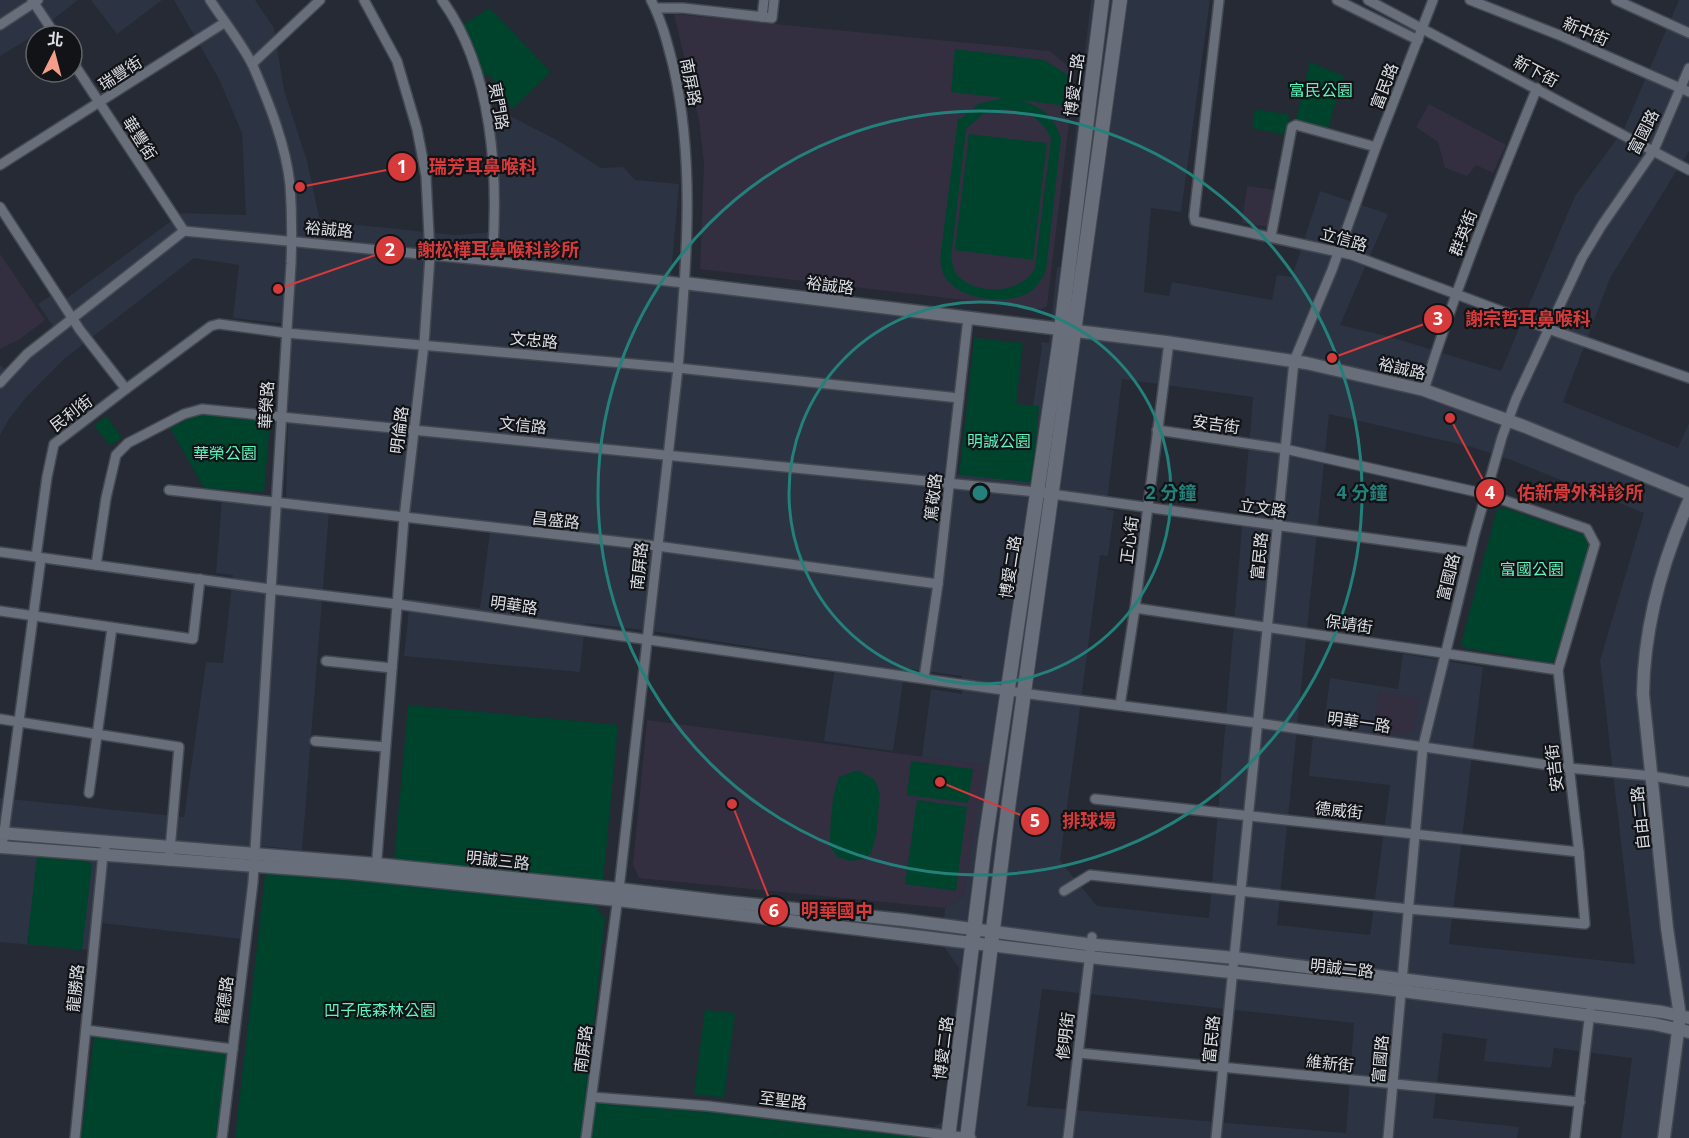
<svg xmlns="http://www.w3.org/2000/svg" width="1689" height="1138" font-family="'Open Sans','Noto Sans TC',sans-serif">
<rect width="100%" height="100%" fill="#252a34"/>
<g fill="#2c3343" fill-rule="evenodd">
<polygon points="0,0 78,0 28,39 0,56"/>
<polygon points="91,0 162,0 117,34"/>
<path d="M174,0H255L274,28L284,90L307,161L320,221L455,235L494,232L488,115H508L557,140L601,168L623,167L635,180L679,184L671,276L964,310L944,473L1031,482L1039,407L1033,406L1042,347L1041,342L1049,343L1057,267H1062L1072,189H1069L1091,0H1210L1181,212L1151,208L1144,292L1169,296L1172,282L1272,300L1277,275L1292,277L1320,191L1388,214L1340,325L1387,336L1501,371L1575,196L1624,129L1679,0H1689V151L1610,278L1563,402L1678,448L1689,423V1138H1621L1632,1058L1554,1048L1551,1068L1484,1061L1487,1039L1443,1033L1433,1118L1519,1127L1517,1138H932L934,1127L943,1121L959,968L942,944L945,908L964,895L984,765L922,757L931,689L962,694V676L905,668L893,751L824,741L836,660L652,631L585,623L580,672L404,656L410,599L480,608L490,531L329,512L302,850L251,845L250,871L242,939L92,922L89,950L0,942V798L184,817L206,662L223,663L233,575L216,573L222,500L286,506L290,324L233,318L239,265L194,258L64,359L28,395L9,419L0,435V365L10,373L59,335L38,304L60,290L67,298L182,213L246,215L242,133L219,79ZM1122,379L1253,397L1209,918L1097,906L1060,861L1100,555L1108,556L1114,511L1106,509ZM1329,414L1472,447L1511,460L1644,513L1600,660L1635,964L1449,944L1483,667L1403,654L1398,689L1330,678L1324,726L1314,725L1309,776L1390,785L1370,935L1277,925ZM1042,989L1354,1023L1346,1133L1027,1106Z"/>
</g>
<g fill="#332f40">
<polygon points="674,14 1050,51 1075,72 1047,306 1042,309 700,269 704,164 699,120"/>
<polygon points="1429,104 1506,145 1493,173 1476,165 1467,176 1445,168 1438,142 1416,127"/>
<polygon points="1247,186 1275,190 1270,227 1242,223"/>
<polygon points="0,254 45,320 20,339 0,349"/>
<polygon points="1379,691 1420,698 1414,731 1401,735 1373,731"/>
<polygon points="647,720 985,765 964,895 945,908 639,878 633,865"/>
</g>
<g fill="#00432d" fill-rule="evenodd">
<polygon points="490,8 551,72 512,109 490,75 482,77 462,25"/>
<path d="M955,49L1044,60L1068,75L1066,106L1020,100C1043,108 1053,115 1061,138L1046,271C1041,280 1037,288 1028,293C1006,305 959,300 945,277C942,272 941,264 940,259L958,119L962,118L978,104L1003,98L951,92ZM1003,109C1024,111 1043,117 1051,139L1035,268C1022,294 977,296 958,276C954,271 952,264 951,258L966,129L983,114Z"/>
<polygon points="1310,62 1344,76 1328,128 1296,119"/>
<polygon points="1255,109 1290,115 1286,135 1252,128"/>
<polygon points="969,134 1047,143 1033,260 955,250"/>
<polygon points="974,338 1023,343 1016,404 1039,406 1032,482 959,475"/>
<polygon points="199,414 270,420 264,492 204,488 170,428"/>
<polygon points="106,416 122,437 110,446 94,425"/>
<polygon points="1505,508 1587,536 1590,543 1557,657 1552,663 1465,648 1461,644 1497,509"/>
<polygon points="408,705 618,725 603,881 394,861"/>
<polygon points="911,761 973,769 968,803 907,795"/>
<path d="M858,770L875,780L880,794L876,837L871,853L864,859L851,861L838,857L830,847C830,823 831,799 839,777Z"/>
<polygon points="917,800 967,807 956,891 905,884"/>
<polygon points="37,856 87,861 92,864 82,950 27,944"/>
<polygon points="273,870 594,904 605,919 582,1138 235,1138 265,876"/>
<polygon points="705,1010 735,1013 724,1098 694,1094"/>
<polygon points="94,1037 227,1053 218,1138 81,1138"/>
<polygon points="593,1097 932,1138 589,1138"/>
</g>
<g fill="none" stroke-linecap="round" stroke-linejoin="round">
<g stroke="#434850" stroke-width="12">
<g id="minor">
<polyline points="32,0 56,36"/>
<path d="M210,0C223,20 243,45 253,66C269,103 286,145 290,185C292,212 292,238 291,264L253,882L222,1138"/>
<polyline points="364,0 397,61 417,129 426,176 430,256 424,344 404,518 376,870"/>
<path d="M442,0C493,70 499,177 492,261"/>
<polyline points="1219,0 1194,216 1195,221 1352,255 1557,332 1689,378"/>
<polyline points="1337,0 1418,40"/>
<polyline points="1368,0 1689,170"/>
<polyline points="1470,0 1559,35 1689,92"/>
<polyline points="1616,0 1689,33"/>
<polyline points="656,8 683,8 772,18 774,0"/>
<polyline points="762,17 764,0"/>
<polyline points="0,25 38,0"/>
<polyline points="72,61 184,231"/>
<polyline points="252,64 320,0"/>
<polyline points="0,165 224,23"/>
<polyline points="0,207 80,330 126,389 54,444 47,477 36,557"/>
<polyline points="1271,236 1292,127 1296,125 1376,147"/>
<polyline points="0,383 27,354 184,231 492,261 684,283"/>
<polyline points="126,389 211,326 219,324 286,333 678,368 959,398"/>
<path d="M1424,390C1456,287 1496,188 1537,88"/>
<polyline points="169,490 657,546 938,584"/>
<polyline points="0,552 270,589 396,604 1037,695 1258,723 1569,768 1652,776 1689,782"/>
<polyline points="96,565 106,498 116,455 128,443 184,414 202,409 1037,492 1469,552"/>
<polyline points="1135,608 1558,670"/>
<polyline points="0,611 193,639 200,579"/>
<polyline points="326,661 392,668"/>
<polyline points="924,678 938,584 968,318"/>
<polyline points="1120,705 1135,608 1169,342"/>
<polyline points="0,719 179,747 169,861"/>
<polyline points="315,741 385,747"/>
<polyline points="89,793 112,628"/>
<polyline points="1095,799 1579,852"/>
<polyline points="2,847 41,558"/>
<polyline points="1064,891 1090,875 1409,909 1585,924 1579,852 1558,670 1595,544 1587,529 1486,494 1285,449 1157,430"/>
<polyline points="86,1030 233,1049"/>
<polyline points="1078,1053 1580,1102"/>
<polyline points="592,1097 708,1106 971,1138"/>
<polyline points="75,1138 103,855 105,849"/>
<path d="M586,1138L619,889L678,368C686,268 696,164 673,65C667,42 662,21 651,0"/>
<polyline points="1068,1138 1092,937"/>
<polyline points="1216,1138 1294,361 1332,270 1376,147 1433,0"/>
<polyline points="1388,1138 1423,746 1474,536 1502,437 1516,399 1582,258 1602,225 1654,150 1689,68"/>
<polyline points="1575,1138 1590,1011"/>
</g>
</g>
<g stroke="#434850" stroke-width="15">
<g id="tertiary">
<polyline points="684,283 1166,342 1306,363 1424,390 1526,427 1689,494"/>
<polyline points="0,833 376,864 619,889 719,901 904,920 1086,944 1235,958 1662,1012 1689,1018"/>
<polyline points="0,847 352,873 617,900 1089,957 1379,988 1654,1024 1689,1032"/>
<path d="M1664,1138L1680,1016L1667,928L1643,694C1644,627 1662,562 1689,501"/>
</g>
</g>
<g stroke="#434850" stroke-width="16">
<g id="secondary">
<polyline points="948,1138 985,843 1059,345 1102,0"/>
<polyline points="967,1138 1009,801 1120,0"/>
</g>
</g>
<use href="#minor" stroke="#686e7a" stroke-width="9"/>
<use href="#tertiary" stroke="#686e7a" stroke-width="12"/>
<use href="#secondary" stroke="#686e7a" stroke-width="14"/>
</g>
<g fill="none" stroke="#23807a" stroke-width="3">
<circle cx="980" cy="493" r="191"/>
<circle cx="980" cy="493" r="382"/>
</g>
<g text-anchor="middle" dominant-baseline="central" stroke-width="4.5" stroke-linejoin="round" paint-order="stroke">
<g font-size="16" fill="#dbdfe5" stroke="#111317">
<text transform="translate(1586 31) rotate(23)">新中街</text>
<text transform="translate(1536 71) rotate(28)">新下街</text>
<text transform="translate(120 73) rotate(-33)">瑞豐街</text>
<text transform="translate(691 82) rotate(79)">南屏路</text>
<text transform="translate(1074 85) rotate(-83)">博愛二路</text>
<text transform="translate(1384 86) rotate(-69)">富民路</text>
<text transform="translate(499 106) rotate(80)">東門路</text>
<text transform="translate(1643 132) rotate(-63)">富國路</text>
<text transform="translate(140 138) rotate(57)">華豐街</text>
<text transform="translate(329 229) rotate(5)">裕誠路</text>
<text transform="translate(1463 233) rotate(-69)">群英街</text>
<text transform="translate(1344 239) rotate(16)">立信路</text>
<text transform="translate(830 285) rotate(7)">裕誠路</text>
<text transform="translate(534 340) rotate(5)">文忠路</text>
<text transform="translate(1402 368) rotate(13)">裕誠路</text>
<text transform="translate(266 405) rotate(-87)">華榮路</text>
<text transform="translate(71 413) rotate(-37)">民利街</text>
<text transform="translate(1216 424) rotate(8)">安吉街</text>
<text transform="translate(523 425) rotate(6)">文信路</text>
<text transform="translate(399 430) rotate(-83)">明倫路</text>
<text transform="translate(933 497) rotate(-84)">篤敬路</text>
<text transform="translate(1263 508) rotate(8)">立文路</text>
<text transform="translate(556 520) rotate(6)">昌盛路</text>
<text transform="translate(1129 540) rotate(-83)">正心街</text>
<text transform="translate(1259 556) rotate(-84)">富民路</text>
<text transform="translate(639 566) rotate(-84)">南屏路</text>
<text transform="translate(1010 567) rotate(-81)">博愛二路</text>
<text transform="translate(1448 577) rotate(-76)">富國路</text>
<text transform="translate(514 605) rotate(8)">明華路</text>
<text transform="translate(1349 624) rotate(8)">保靖街</text>
<text transform="translate(1359 722) rotate(8)">明華一路</text>
<text transform="translate(1554 768) rotate(-97)">安吉街</text>
<text transform="translate(1339 810) rotate(6)">德威街</text>
<text transform="translate(1640 818) rotate(-96)">自由二路</text>
<text transform="translate(498 860) rotate(6)">明誠三路</text>
<text transform="translate(1342 968) rotate(6)">明誠二路</text>
<text transform="translate(75 988) rotate(-84)">龍勝路</text>
<text transform="translate(224 1000) rotate(-83)">龍德路</text>
<text transform="translate(1065 1036) rotate(-83)">修明街</text>
<text transform="translate(1211 1039) rotate(-84)">富民路</text>
<text transform="translate(943 1048) rotate(-83)">博愛二路</text>
<text transform="translate(583 1049) rotate(-83)">南屏路</text>
<text transform="translate(1380 1059) rotate(-85)">富國路</text>
<text transform="translate(1330 1063) rotate(6)">維新街</text>
<text transform="translate(783 1100) rotate(7)">至聖路</text>
</g>
<g font-size="16" fill="#5df5bc" stroke="#111317">
<text x="1321" y="90">富民公園</text>
<text x="999" y="441">明誠公園</text>
<text x="225" y="453">華榮公園</text>
<text x="1532" y="569">富國公園</text>
<text x="380" y="1010">凹子底森林公園</text>
</g>
</g>
<circle cx="980" cy="493" r="9" fill="#23807a" stroke="#111317" stroke-width="3"/>
<g font-size="18" text-anchor="middle" font-weight="bold" fill="#23807a" stroke="#111317" stroke-width="4.5" stroke-linejoin="round" paint-order="stroke">
<text x="1171" y="499">2 分鐘</text>
<text x="1362" y="499">4 分鐘</text>
</g>
<path fill="none" stroke="#d63a3b" stroke-width="2" d="M300 187L402 167M278 289L390 250M1332 358L1438 319M1450 418L1490 493M940 782L1035 821M732 804L774 911"/>
<g fill="#d63a3b" stroke="#111317" stroke-width="2">
<circle cx="300" cy="187" r="6"/>
<circle cx="278" cy="289" r="6"/>
<circle cx="1332" cy="358" r="6"/>
<circle cx="1450" cy="418" r="6"/>
<circle cx="940" cy="782" r="6"/>
<circle cx="732" cy="804" r="6"/>
<circle cx="402" cy="167" r="15"/>
<circle cx="390" cy="250" r="15"/>
<circle cx="1438" cy="319" r="15"/>
<circle cx="1490" cy="493" r="15"/>
<circle cx="1035" cy="821" r="15"/>
<circle cx="774" cy="911" r="15"/>
</g>
<g font-size="18" text-anchor="middle" font-weight="bold" fill="#fff">
<text x="402" y="173">1</text>
<text x="390" y="256">2</text>
<text x="1438" y="325">3</text>
<text x="1490" y="499">4</text>
<text x="1035" y="827">5</text>
<text x="774" y="917">6</text>
</g>
<g font-size="18" text-anchor="middle" font-weight="bold" fill="#d63a3b" stroke="#111317" stroke-width="4.5" stroke-linejoin="round" paint-order="stroke">
<text x="483" y="173">瑞芳耳鼻喉科</text>
<text x="498" y="256">謝松樺耳鼻喉科診所</text>
<text x="1528" y="325">謝宗哲耳鼻喉科</text>
<text x="1580" y="499">佑新骨外科診所</text>
<text x="1089" y="827">排球場</text>
<text x="837" y="917">明華國中</text>
</g>
<g transform="translate(54 54) rotate(6)"><circle r="28" fill="#111317" stroke="#626569" stroke-width="1.5"/>
<path d="M0-4.5L10 22L0 15L-10 22Z" fill="#f49e89"/>
<text y="-9" font-size="16" font-weight="bold" text-anchor="middle" fill="#dbdfe5">北</text>
</g>
</svg>
